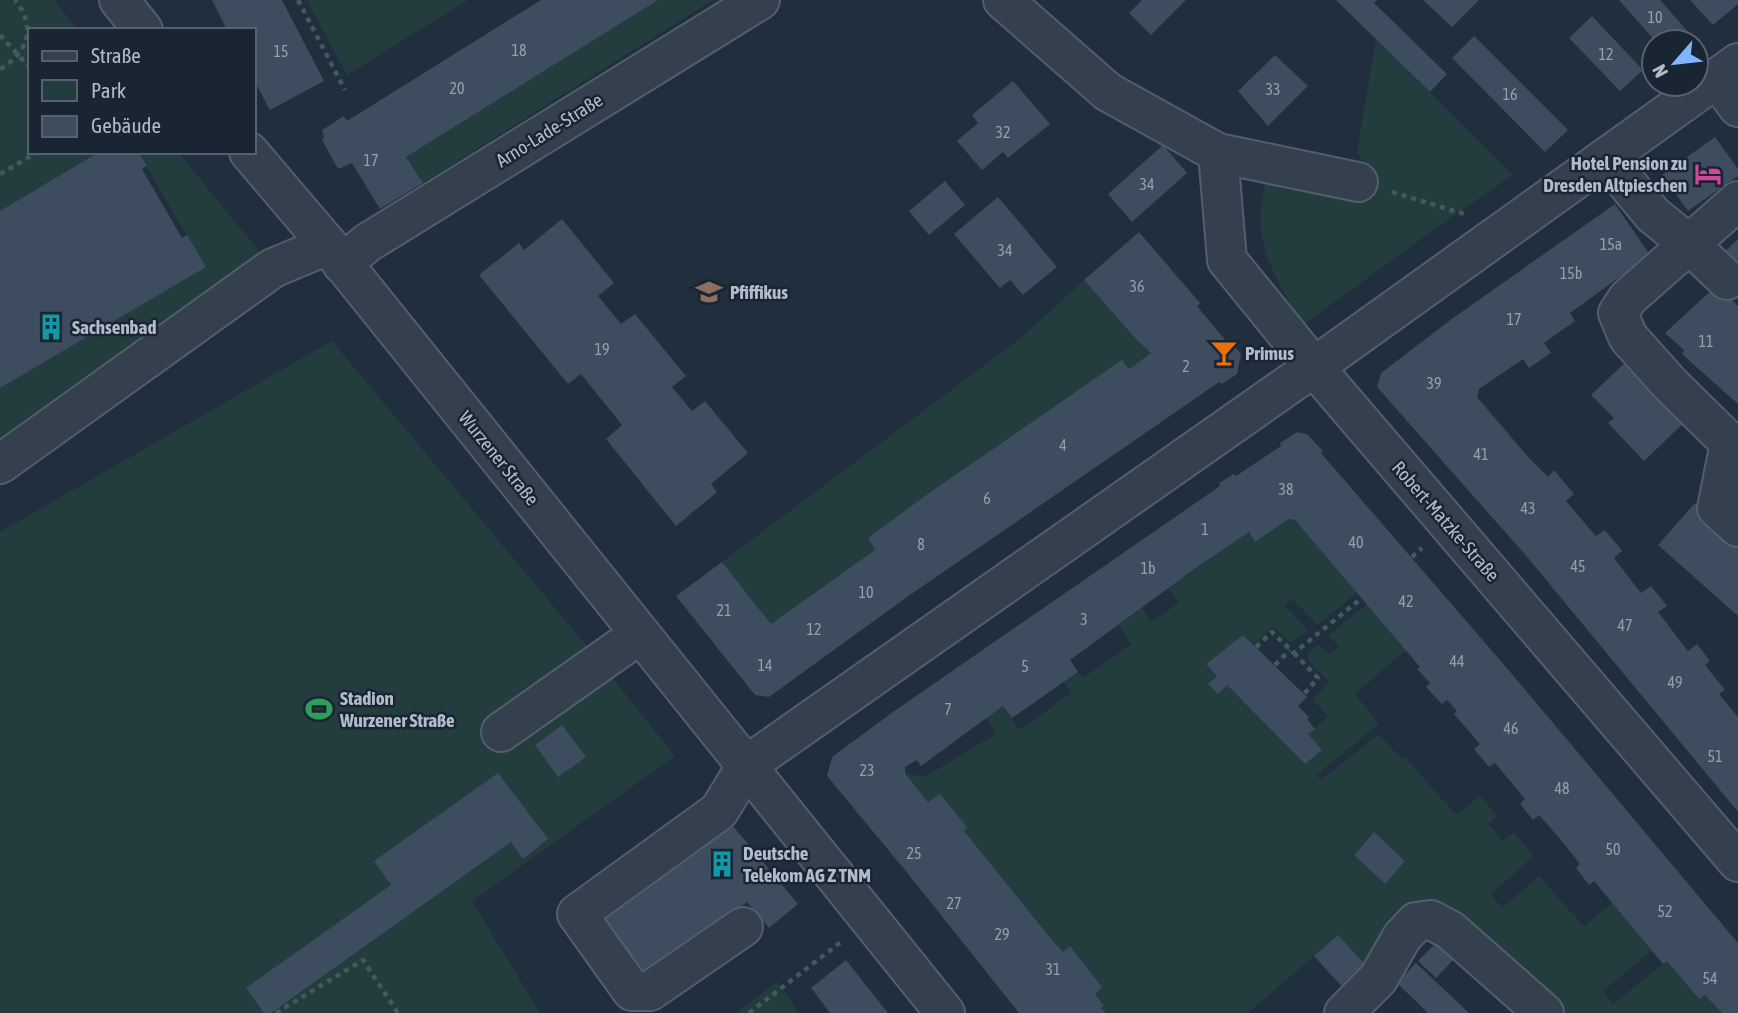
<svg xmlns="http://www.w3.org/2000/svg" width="1738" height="1013" font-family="'Asap Condensed',sans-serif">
<rect width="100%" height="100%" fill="#212e3e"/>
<g fill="#233d3f" fill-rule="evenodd">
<polygon points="0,0 54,0 78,30 30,30 30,152 99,152 0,211"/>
<polygon points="307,0 468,0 347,75"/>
<polygon points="658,0 713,0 423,183 406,157"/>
<path d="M1376,39L1513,175L1446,221L1303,325C1273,274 1246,235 1269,174L1369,171L1357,152Z"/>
<polygon points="138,152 178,152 267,261 0,440 0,388 205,267"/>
<polygon points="1084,280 1135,338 1151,353 1129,369 1122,361 998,445 868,538 875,550 771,624 722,562 1021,338"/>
<polygon points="332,341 600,662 675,756 472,901 540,1013 0,1013 0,532"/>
<path d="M1289,519L1295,520L1357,593L1317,625L1293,599L1284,605L1308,630L1291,643L1273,627L1254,645L1243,635L1206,664L1217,676L1209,684L1218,694L1227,685L1305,764L1308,734L1328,717L1313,699L1329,682L1308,660V652L1319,644L1329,654L1339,647L1329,635L1367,604L1406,650L1355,694L1379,724L1316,775L1321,780L1379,734L1401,759L1405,757L1456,815L1480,796L1497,816L1488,824L1503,841L1514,832L1534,856L1491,894L1502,908L1539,876L1584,927L1612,903L1652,950L1603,991L1613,1004L1667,961L1699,999L1705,995L1722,1013H1567L1483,934L1417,901L1404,911L1372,972L1338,935L1248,1013H1106L1101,1008L1104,1006L1095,994L1102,987L1070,946L1063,952L1053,941L964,831L967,827L940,795L928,802L905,773L925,777L996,734L986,718L1003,706L1020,730L1071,693L1064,682L1078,672L1083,678L1132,644L1118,625L1142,608L1151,622L1179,603L1168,588L1249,532L1255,542ZM1374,832L1405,861L1384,884L1354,854Z"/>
<polygon points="778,982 799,1013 736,1013 777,982"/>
</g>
<g fill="#3d4c5e">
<polygon points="212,0 282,0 324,81 270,110 254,80 254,30 227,30"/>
<polygon points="541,0 658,0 406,157 423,183 380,209 352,163 338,169 322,140 324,138 322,130 344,116 347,121"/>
<polygon points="1142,0 1186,0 1151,35 1129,13"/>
<polygon points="1336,0 1377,0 1374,3 1447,74 1430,92"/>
<polygon points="1423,0 1479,0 1452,27"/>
<polygon points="1619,0 1660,0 1691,35 1683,42 1656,42"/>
<polygon points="1690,0 1738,0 1738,4 1713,25"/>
<polygon points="1592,16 1643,70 1620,91 1569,38"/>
<polygon points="1474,36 1568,130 1545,152 1452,58"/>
<polygon points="1275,55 1308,86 1268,126 1238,91"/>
<polygon points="1013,81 1050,124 1008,158 1003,152 982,170 957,141 978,123 972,115"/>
<polygon points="1715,137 1738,169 1738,176 1688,211 1662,175"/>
<polygon points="1163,145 1187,173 1132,222 1108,194"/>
<polygon points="99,152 138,152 147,166 142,169 182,238 187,235 206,267 0,388 0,211"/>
<polygon points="945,181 965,205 929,235 909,211"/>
<polygon points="998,197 1057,267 1023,295 1010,280 1000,288 954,234"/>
<polygon points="1615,204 1650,255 1570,313 1575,321 1544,343 1551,353 1529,368 1523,359 1479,389 1477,397 1529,458 1548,477 1554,470 1574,494 1566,501 1596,536 1605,530 1622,551 1614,558 1641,593 1651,586 1667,606 1658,612 1688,651 1697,644 1710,661 1705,665 1725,690 1719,694 1738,717 1738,812 1528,558 1377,387 1381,373 1453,318"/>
<polygon points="562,219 614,283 598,296 621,324 635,314 686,376 672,387 692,411 705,401 748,453 711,484 717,492 676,526 606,439 622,425 581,374 568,384 479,275 519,243 524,250"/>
<polygon points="1139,232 1200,303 1197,306 1227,342 1229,340 1241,354 1237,374 1222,384 1219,382 1128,445 907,597 769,697 755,695 676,596 722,562 771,624 875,550 868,538 932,491 1122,360 1129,369 1151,353 1135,338 1084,280"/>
<polygon points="1738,239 1738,268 1724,252"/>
<polygon points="1717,285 1738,306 1738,404 1682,354 1684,350 1665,333"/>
<polygon points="1632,356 1690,417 1644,461 1608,423 1614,418 1591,395"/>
<polygon points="1297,432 1307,434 1323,451 1321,453 1512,674 1738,943 1738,1013 1722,1013 1705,995 1699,999 1667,961 1663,964 1594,881 1589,885 1576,868 1580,864 1561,840 1539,815 1533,820 1520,804 1525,799 1495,763 1489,767 1474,749 1480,744 1454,714 1457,711 1447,700 1442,704 1426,687 1430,683 1417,669 1420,667 1295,520 1289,519 1255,542 1249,532 1193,570 1070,660 1078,672 1012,718 1003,706 921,766 917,760 905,767 905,773 928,802 940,794 967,827 964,831 1053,941 1063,952 1070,946 1102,987 1095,994 1104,1006 1101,1008 1106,1013 1019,1013 909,875 827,776 832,757 893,712 1220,486 1219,483 1234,474 1236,476 1281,446 1280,443"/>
<polygon points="1695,503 1738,541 1738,616 1658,545"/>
<polygon points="1243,635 1307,697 1298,706 1309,717 1307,719 1315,729 1308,734 1322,750 1305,764 1227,685 1218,694 1208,684 1217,676 1206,664"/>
<polygon points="562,725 586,757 558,777 535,745"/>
<polygon points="498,773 548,839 523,859 511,842 271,1013 264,1013 246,988 391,885 374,861"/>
<polygon points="733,826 798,904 769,928 747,902 642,975 602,918"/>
<polygon points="1374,832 1405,861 1385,884 1354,855"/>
<polygon points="1338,935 1372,972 1348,993 1314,956"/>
<polygon points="1439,940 1456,957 1436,978 1418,961"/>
<polygon points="846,960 888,1013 830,1013 811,988"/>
<polygon points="1416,963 1469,1013 1428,1013 1397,983"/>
</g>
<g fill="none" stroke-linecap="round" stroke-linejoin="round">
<g stroke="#535e6c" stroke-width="42">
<g id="minor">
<polyline points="119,0 143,30"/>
<polyline points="1003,0 1108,92 1218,153 1358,182"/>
<polyline points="1717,78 1738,107"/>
<polyline points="249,152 328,245 945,1013"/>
<polyline points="1218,153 1227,260 1314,367 1738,862"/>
<polyline points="1606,158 1653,215 1689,244 1727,280"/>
<polyline points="1738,201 1628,298 1618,313 1628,337 1670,384 1730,443 1717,508 1738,527"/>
<polyline points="342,264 367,243 760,0"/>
<polyline points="0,464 273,268 328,245"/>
<polyline points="501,732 640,634"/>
<polyline points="743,927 650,991 632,991 577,914 719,811 747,765 1314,367 1738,63"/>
<polyline points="1344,1013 1378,979 1402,937 1416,922 1431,920 1450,930 1544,1013"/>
</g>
</g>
<g stroke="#415a5c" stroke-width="4.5" stroke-dasharray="5 5" stroke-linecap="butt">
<polyline points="298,0 345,90"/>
<polyline points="0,35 30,68"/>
<path d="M0,69C28,53 37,27 15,0"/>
<polyline points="0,174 38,152"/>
<polyline points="1392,192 1464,214"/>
<polyline points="1412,557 1422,548"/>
<polyline points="1256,647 1272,632 1294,653 1362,598"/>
<polyline points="1294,653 1318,678 1304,694"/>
<polyline points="1275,665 1290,650"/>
<polyline points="276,1013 363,960 398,1013"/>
<polyline points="749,1013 841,942"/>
</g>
<use href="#minor" stroke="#35404e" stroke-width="38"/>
</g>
<defs>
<g id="hotel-bare" transform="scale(2.1)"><path d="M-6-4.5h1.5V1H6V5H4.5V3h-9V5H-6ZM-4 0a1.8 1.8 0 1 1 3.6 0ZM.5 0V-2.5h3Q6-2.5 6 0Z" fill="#d1479c" stroke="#1a2533" stroke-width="2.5" paint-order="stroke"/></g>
<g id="school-bare" transform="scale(2.1)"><path d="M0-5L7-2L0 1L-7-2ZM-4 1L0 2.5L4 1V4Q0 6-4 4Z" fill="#8d6e63" stroke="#1a2533" stroke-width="2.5" paint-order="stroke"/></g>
<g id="building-bare" transform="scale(2.1)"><path d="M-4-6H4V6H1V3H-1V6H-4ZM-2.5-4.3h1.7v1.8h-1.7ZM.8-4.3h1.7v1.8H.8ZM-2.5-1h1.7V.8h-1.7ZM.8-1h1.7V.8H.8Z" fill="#0f9aa8" stroke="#1a2533" stroke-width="2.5" paint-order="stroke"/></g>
<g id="bar-bare" transform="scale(2.1)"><path d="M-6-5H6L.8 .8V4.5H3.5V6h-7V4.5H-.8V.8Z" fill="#e8710a" stroke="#1a2533" stroke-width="2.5" paint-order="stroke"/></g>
<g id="stadium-bare" transform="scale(2.1)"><path d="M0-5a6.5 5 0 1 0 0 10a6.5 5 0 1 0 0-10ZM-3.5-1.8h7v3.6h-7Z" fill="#2e9e5b" stroke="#1a2533" stroke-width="2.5" paint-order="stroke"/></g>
</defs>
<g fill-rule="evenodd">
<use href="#hotel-bare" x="1708" y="174"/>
<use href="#school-bare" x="709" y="292"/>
<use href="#building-bare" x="51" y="327"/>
<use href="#bar-bare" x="1224" y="353"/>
<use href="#stadium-bare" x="319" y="709"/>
<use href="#building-bare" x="722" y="864"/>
</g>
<g text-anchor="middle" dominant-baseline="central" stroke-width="5" stroke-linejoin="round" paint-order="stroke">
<g font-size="16" fill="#949faf">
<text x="1655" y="17">10</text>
<text x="519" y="50">18</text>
<text x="281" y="51">15</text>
<text x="1606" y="54">12</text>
<text x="457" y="88">20</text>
<text x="1273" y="89">33</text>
<text x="1510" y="94">16</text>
<text x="1003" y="132">32</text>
<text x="371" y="160">17</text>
<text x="1147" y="184">34</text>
<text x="1611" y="244">15a</text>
<text x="1005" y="250">34</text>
<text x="1571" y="273">15b</text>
<text x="1137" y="286">36</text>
<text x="1514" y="319">17</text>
<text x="1706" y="341">11</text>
<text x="602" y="349">19</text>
<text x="1186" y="366">2</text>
<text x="1434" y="383">39</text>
<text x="1063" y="445">4</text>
<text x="1481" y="454">41</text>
<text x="1286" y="489">38</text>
<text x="987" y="498">6</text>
<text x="1528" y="508">43</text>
<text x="1205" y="529">1</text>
<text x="1356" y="542">40</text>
<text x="921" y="544">8</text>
<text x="1578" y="566">45</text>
<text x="1148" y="568">1b</text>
<text x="866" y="592">10</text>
<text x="1406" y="601">42</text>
<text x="724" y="610">21</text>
<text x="1084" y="619">3</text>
<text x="1625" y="625">47</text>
<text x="814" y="629">12</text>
<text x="1457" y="661">44</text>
<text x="765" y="665">14</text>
<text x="1025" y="666">5</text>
<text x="1675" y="682">49</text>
<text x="948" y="709">7</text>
<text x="1511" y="728">46</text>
<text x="1715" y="756">51</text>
<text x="867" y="770">23</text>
<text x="1562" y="788">48</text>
<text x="1613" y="849">50</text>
<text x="914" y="853">25</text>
<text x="954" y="903">27</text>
<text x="1665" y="911">52</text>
<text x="1002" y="934">29</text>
<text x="1053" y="969">31</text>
<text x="1710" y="978">54</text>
</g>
<g font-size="19" fill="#b1bbca" stroke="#1a2533">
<text transform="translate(549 130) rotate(-32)">Arno-Lade-Straße</text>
<text transform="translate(499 458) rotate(51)">Wurzener Straße</text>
<text transform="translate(1446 521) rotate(49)">Robert-Matzke-Straße</text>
</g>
<g font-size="19" font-weight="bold" fill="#b1bbca" stroke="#1a2533" text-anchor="start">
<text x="1687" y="163" text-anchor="end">Hotel Pension zu<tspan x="1687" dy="22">Dresden Altpieschen</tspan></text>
<text x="730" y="292">Pfiffikus</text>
<text x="72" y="327">Sachsenbad</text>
<text x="1245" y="353">Primus</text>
<text x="340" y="698">Stadion<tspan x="340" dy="22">Wurzener Straße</tspan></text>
<text x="743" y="853">Deutsche<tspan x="743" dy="22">Telekom AG Z TNM</tspan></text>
</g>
</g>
<rect x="28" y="28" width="228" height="126" fill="#1a2533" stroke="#56616f" stroke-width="2"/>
<rect x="42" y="51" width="35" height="10" fill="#35404e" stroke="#56616f" stroke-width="2"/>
<text x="91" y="63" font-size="21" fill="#b1bbca">Straße</text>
<rect x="42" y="80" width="35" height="21" fill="#233d3f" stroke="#56616f" stroke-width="2"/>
<text x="91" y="98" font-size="21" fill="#b1bbca">Park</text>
<rect x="42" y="116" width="35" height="21" fill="#3d4c5e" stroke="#56616f" stroke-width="2"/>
<text x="91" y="133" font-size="21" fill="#b1bbca">Gebäude</text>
<g transform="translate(1675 63) rotate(242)"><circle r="33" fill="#1a2533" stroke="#56616f" stroke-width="2"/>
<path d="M0-5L12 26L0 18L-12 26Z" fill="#80b5ff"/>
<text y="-10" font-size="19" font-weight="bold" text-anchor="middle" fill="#b1bbca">N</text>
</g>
</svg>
